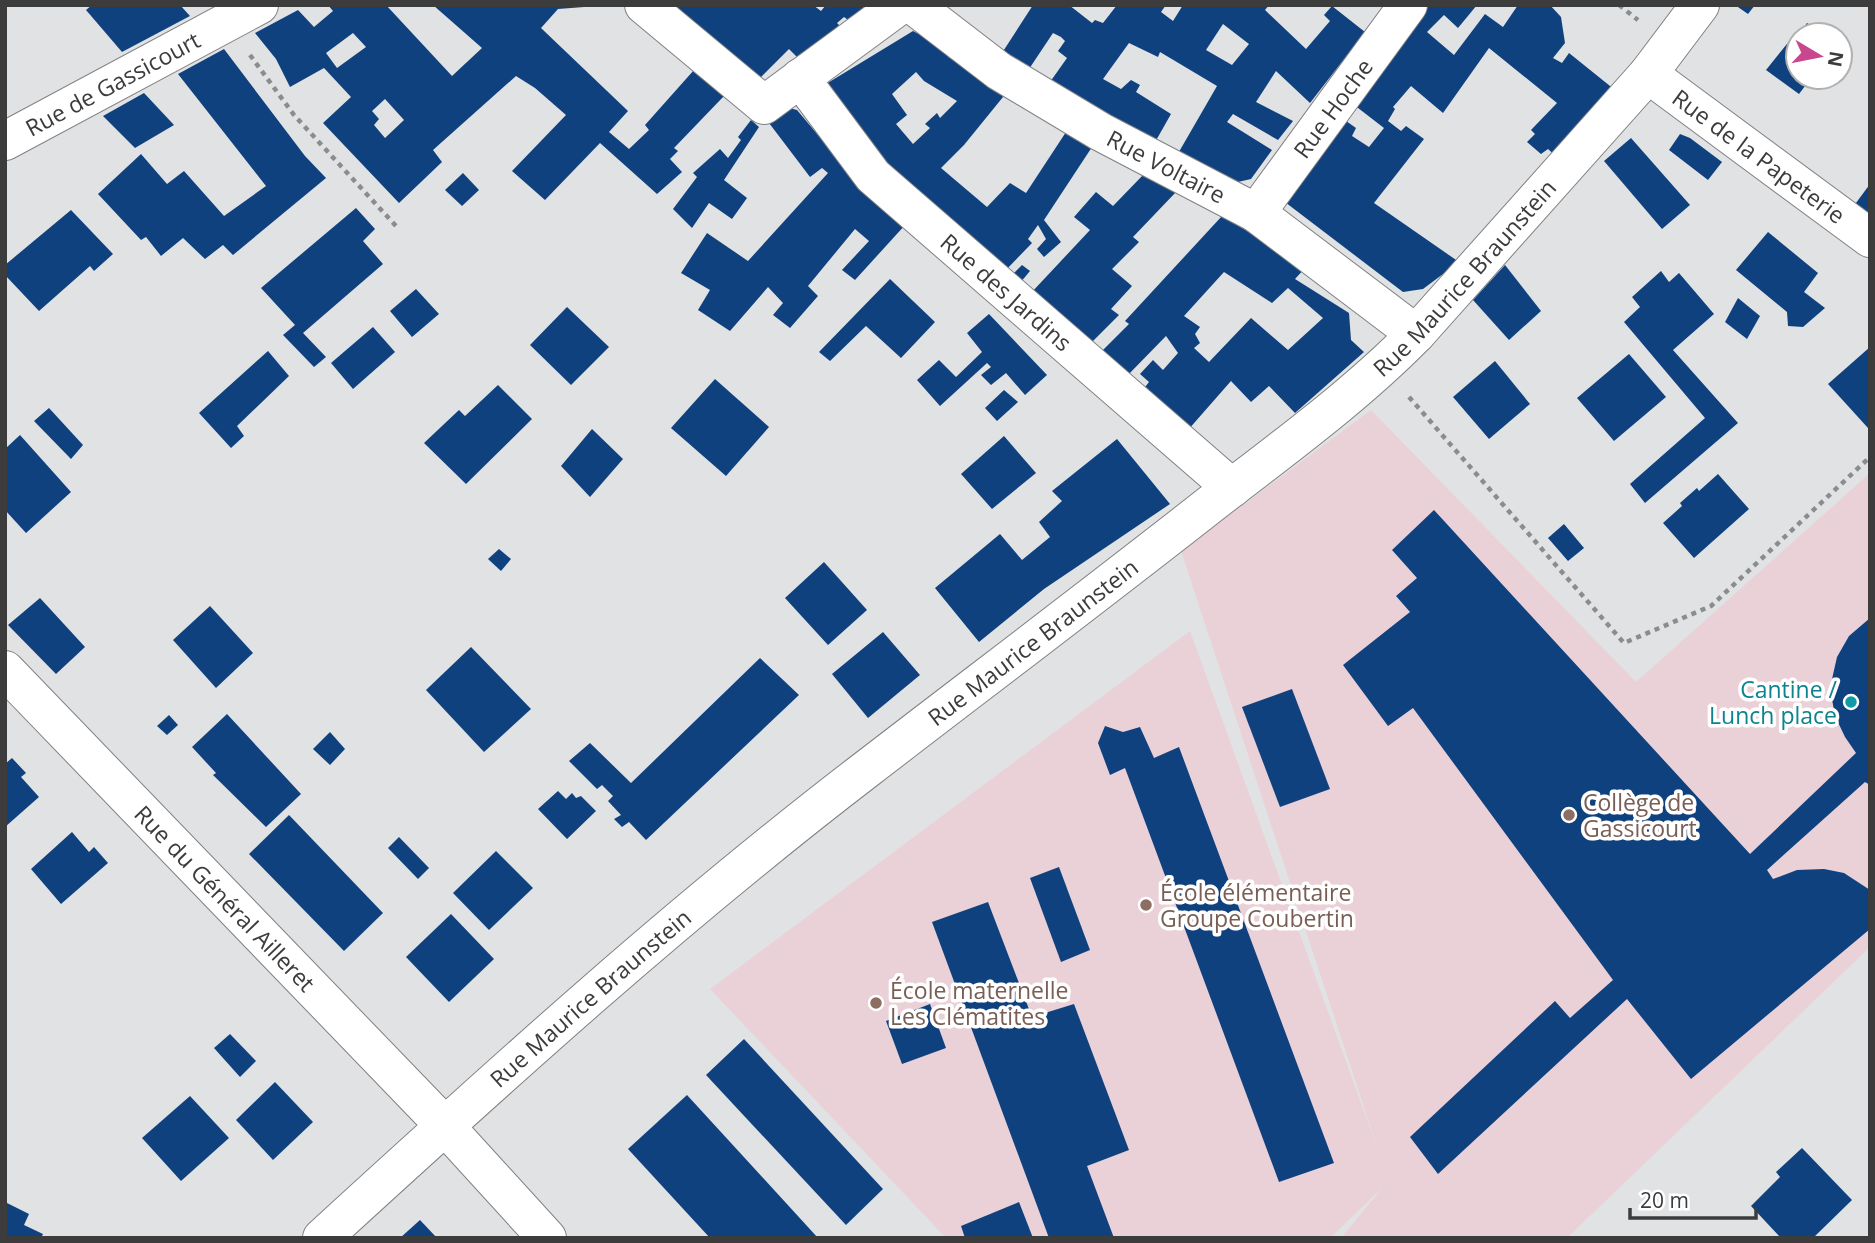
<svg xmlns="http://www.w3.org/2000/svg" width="1875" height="1243" font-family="'Open Sans',sans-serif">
<rect width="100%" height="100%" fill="#e1e2e4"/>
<polygon fill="#ead1d8" points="1371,410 1636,682 1870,473 1870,947 1567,1238 1341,1238 1382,1188 1330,1238 946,1238 710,989 1190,631 1377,1147 1181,551"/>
<g fill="#0f417f" fill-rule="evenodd">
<polygon points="92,5 180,5 190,16 122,52 86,10"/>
<path d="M328,5H386L452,76L482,48L433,5H584V7L558,9L541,28L628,111L609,132L629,149L649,130L645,125L694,70L724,96L674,148L678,151L670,159L682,172L657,194L600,143L545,200L512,171L566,115L535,88L516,76L433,150L442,162L399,203L323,123L351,97L324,68L290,87L276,59L255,33L298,10L314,27L333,11ZM353,33L366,47L337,68L326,53ZM385,99L404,120L385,138L374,125L379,119L372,111Z"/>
<polygon points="666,5 813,5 821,11 826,5 869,5 851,22 844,17 837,23 839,25 831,36 802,62 789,49 757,81"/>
<path d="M1033,5H1069L1092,23L1095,20L1103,23L1117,5H1166L1161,12L1173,21L1183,5H1269L1265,10L1306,49L1330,21L1324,15L1332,6L1365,32L1310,103L1276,71L1256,102L1293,121L1278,140L1233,114L1227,122L1272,150L1251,179L1229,184L1176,157L1217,86L1160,52L1158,57L1129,43L1103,79L1121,89L1131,80L1140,85L1136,92L1171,114L1154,144L1050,82L1067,58L1058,51L1065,41L1061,37L1053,33L1029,69L1002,53ZM1223,24L1249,44L1232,65L1206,50Z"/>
<polygon points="1425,5 1477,5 1458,28 1444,15 1427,32 1454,55 1485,14 1503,27 1518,5 1550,5 1561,17 1565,43 1553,58 1562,63 1569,53 1615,90 1559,159 1548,149 1541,154 1527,142 1535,134 1531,130 1557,103 1489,48 1443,113 1411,86 1393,107 1395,109 1388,121 1401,131 1406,126 1424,139 1374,203 1459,262 1423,289 1403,292 1277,196 1339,116 1356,128 1352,136 1369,147 1384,128 1349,101"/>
<polygon points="1735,5 1755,5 1748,14"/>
<polygon points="1807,23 1821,33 1819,35 1798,35"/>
<path d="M913,31L949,50L948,57L999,87L1003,97L964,145L941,168L987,207L1010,183L1026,193L1068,129L1094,144L1044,220L1061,242L1044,257L1037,249L1046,239L1038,225L1028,239L1032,243L1004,272L876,165L826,84ZM916,72L924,81L957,101L940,118L937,113L925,124L930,128L913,144L896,124L907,115L892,94Z"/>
<polygon points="1795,34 1798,36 1798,77 1812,77 1799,94 1766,70"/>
<polygon points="224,49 305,156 326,178 233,255 223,245 205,259 183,238 161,256 146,237 141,240 98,194 141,154 167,184 184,171 224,216 266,186 178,74"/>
<polygon points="144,93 174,125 135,148 103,116"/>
<polygon points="789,108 797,110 839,160 906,224 855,280 842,270 869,241 855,229 808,286 818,296 790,328 773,315 783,303 768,287 730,331 698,310 710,290 681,273 707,233 748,261 828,173 822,168 810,177 766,119"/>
<polygon points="751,120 759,127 724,180 747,198 732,219 709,203 692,228 673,209 697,177 693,173 720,149 728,158 741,140 738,137"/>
<polygon points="1680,134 1690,138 1722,162 1708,180 1669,150"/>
<polygon points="1631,138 1690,205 1662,229 1604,161"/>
<polygon points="463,173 479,190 462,206 445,190"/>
<polygon points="1144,174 1176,192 1133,237 1139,242 1112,269 1132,286 1111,309 1119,315 1089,345 1031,293 1090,230 1074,217 1096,192 1113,206"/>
<polygon points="1870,184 1870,219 1853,207"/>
<polygon points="356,208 375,229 363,241 383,264 303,333 326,357 314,367 283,335 295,325 261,288"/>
<polygon points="71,210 113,254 94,271 90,266 39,311 5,275 5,265"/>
<path d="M1222,216L1306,267L1295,279L1349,313L1351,340L1364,352L1295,413L1269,386L1251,402L1231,381L1188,430L1142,391L1149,382L1140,374L1153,360L1163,370L1178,353L1166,336L1126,377L1099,354L1129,324L1125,321ZM1224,272L1272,303L1288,288L1323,318L1288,350L1251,318L1209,362L1194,348L1200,343L1195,334L1200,327L1184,316Z"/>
<polygon points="1768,232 1818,273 1804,292 1825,308 1803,327 1788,326 1787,312 1736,270"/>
<polygon points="1022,265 1030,271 1020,283 1010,277"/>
<polygon points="1505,265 1541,311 1509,340 1473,300"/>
<polygon points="1661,271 1669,282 1679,273 1714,314 1673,350 1738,423 1645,503 1630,484 1705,418 1624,322 1640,307 1632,297"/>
<polygon points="890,279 935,322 901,358 866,326 830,361 819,352"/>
<polygon points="416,289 439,314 412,337 390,311"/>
<polygon points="1738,298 1760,316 1747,339 1725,322"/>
<polygon points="567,307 609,347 571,385 530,345"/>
<polygon points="989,314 1047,375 1025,395 1006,373 991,385 981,375 991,367 987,363 940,406 917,380 939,360 956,377 982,352 967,333"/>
<polygon points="373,327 395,352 353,389 331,363"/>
<polygon points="1870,347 1870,426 1868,428 1828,384"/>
<polygon points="268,351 289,376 237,426 244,436 231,448 199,413"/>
<polygon points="1629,354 1666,397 1614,441 1577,398"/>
<polygon points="1495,361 1530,404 1489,439 1453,397"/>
<polygon points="715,379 769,427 726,476 671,428"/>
<polygon points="498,385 532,419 466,484 424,443 459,410 465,416"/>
<polygon points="1004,390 1018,402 997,421 985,408"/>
<polygon points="49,408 83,445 71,459 34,421"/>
<polygon points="592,429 623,459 590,497 561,466"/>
<polygon points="20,435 71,492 26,533 5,510 5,449"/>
<polygon points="1004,436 1036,473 992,509 961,474"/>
<polygon points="1117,439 1170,504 1044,589 979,642 935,588 1000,534 1022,560 1050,537 1039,522 1062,501 1052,491"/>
<polygon points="1718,474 1749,509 1694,558 1663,523 1682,506 1680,503 1697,488 1699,491"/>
<polygon points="1434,510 1750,854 1856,753 1845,737 1835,716 1830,688 1837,657 1849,636 1870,618 1870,785 1865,782 1767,870 1773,879 1797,870 1824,869 1844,873 1870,890 1870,929 1691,1079 1627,999 1438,1174 1410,1137 1555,1001 1570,1018 1613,980 1413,708 1388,726 1343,665 1410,612 1396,596 1417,578 1392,550"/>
<polygon points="1564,524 1584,548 1568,561 1548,538"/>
<polygon points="499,549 511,559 501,571 488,559"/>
<polygon points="824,562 867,610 828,645 785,598"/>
<polygon points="40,598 85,647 56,674 8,625"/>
<polygon points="210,606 253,653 216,688 173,640"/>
<polygon points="883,632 920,675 868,718 832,674"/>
<polygon points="471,647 531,709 484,752 426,690"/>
<polygon points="760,658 799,695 646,840 629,822 622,827 614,819 621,815 608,801 613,796 602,785 597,789 569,761 590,743 631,783"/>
<polygon points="1292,689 1330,789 1280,807 1242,707"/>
<polygon points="227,714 301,794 266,827 213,775 216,773 192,747"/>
<polygon points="169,715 178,725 167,735 157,726"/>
<polygon points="1105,726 1123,732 1140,727 1154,758 1179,747 1334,1163 1279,1182 1125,768 1110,775 1098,743"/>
<polygon points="330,732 345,749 330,765 313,749"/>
<polygon points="12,758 26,773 21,777 39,797 5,827 5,764"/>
<polygon points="558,791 566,799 572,793 576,798 581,796 596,811 567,839 538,809"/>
<polygon points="289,815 383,913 344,951 249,854"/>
<polygon points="72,832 89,852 94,847 108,863 61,904 31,869"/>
<polygon points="399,837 429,868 418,879 388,848"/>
<polygon points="496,851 533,888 489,930 453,893"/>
<polygon points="1059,867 1090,950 1061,962 1030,878"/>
<polygon points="988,902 1032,1017 1074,1004 1129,1150 1087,1166 1114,1238 1049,1238 932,922"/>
<polygon points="451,914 494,959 449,1002 406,957"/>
<polygon points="930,1004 946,1048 902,1064 886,1021"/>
<polygon points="230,1034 256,1061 240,1077 214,1048"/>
<polygon points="744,1039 883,1189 846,1225 706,1075"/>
<polygon points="275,1082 313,1122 273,1160 236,1120"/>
<polygon points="687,1095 818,1238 710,1238 628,1149"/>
<polygon points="190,1096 229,1138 181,1181 142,1138"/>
<polygon points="1802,1148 1852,1200 1813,1238 1781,1238 1751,1206 1780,1177 1776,1172"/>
<polygon points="5,1202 29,1214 24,1225 43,1234 41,1238 5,1238"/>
<polygon points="1019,1202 1033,1238 965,1238 961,1226"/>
<polygon points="420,1220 437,1238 400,1238"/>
</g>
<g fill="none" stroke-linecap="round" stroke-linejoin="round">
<g stroke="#808183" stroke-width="40">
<g id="minor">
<polyline points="644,5 764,105 900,5"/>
<path id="s1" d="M913,5L999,71L1101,132L1256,213L1416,334"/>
<path id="s2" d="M1648,74L1870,238"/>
<path id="s3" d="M800,78L873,176L1232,488"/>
<path id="s4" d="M5,141L259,5"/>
<path id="s5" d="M1256,213L1408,5"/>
<path id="s6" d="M5,670L444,1125L547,1238"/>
<path id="s7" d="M322,1238C499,1076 677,914 868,768C981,681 1095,595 1207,507C1278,452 1353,398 1416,334L1648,74L1700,5"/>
</g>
</g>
<g stroke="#8b8c8d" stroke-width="4.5" stroke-dasharray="5 5" stroke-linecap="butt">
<polyline points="1619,5 1638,20"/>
<polyline points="250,55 294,115 396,226"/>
<polyline points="1409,397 1624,643 1711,606 1870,457"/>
</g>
<use href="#minor" stroke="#fff" stroke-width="38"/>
</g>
<circle fill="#0f9aa8" stroke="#fff" stroke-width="2.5" cx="1851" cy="702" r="7"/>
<g fill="#8d6e63" stroke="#fff" stroke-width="2.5">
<circle cx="1569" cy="815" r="7"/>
<circle cx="1146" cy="905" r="7"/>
<circle cx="876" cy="1003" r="7"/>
</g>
<g text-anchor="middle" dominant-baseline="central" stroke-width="7" stroke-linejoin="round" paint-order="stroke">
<g font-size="23" fill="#3c3c3d" stroke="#fff">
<text stroke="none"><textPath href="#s4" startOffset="122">Rue de Gassicourt</textPath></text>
<text stroke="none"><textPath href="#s5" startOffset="130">Rue Hoche</textPath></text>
<text stroke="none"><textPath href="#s2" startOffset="138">Rue de la Papeterie</textPath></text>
<text stroke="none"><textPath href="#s1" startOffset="301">Rue Voltaire</textPath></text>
<text stroke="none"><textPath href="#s7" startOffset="1494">Rue Maurice Braunstein</textPath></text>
<text stroke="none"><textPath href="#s3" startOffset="299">Rue des Jardins</textPath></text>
<text stroke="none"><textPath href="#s7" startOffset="928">Rue Maurice Braunstein</textPath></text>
<text stroke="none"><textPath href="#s6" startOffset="317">Rue du Général Ailleret</textPath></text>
<text stroke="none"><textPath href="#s7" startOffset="360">Rue Maurice Braunstein</textPath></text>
</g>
<g font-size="23" fill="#0d838f" stroke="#fff" text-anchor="end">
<text x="1837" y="689">Cantine /<tspan x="1837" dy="26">Lunch place</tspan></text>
</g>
<g font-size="23" fill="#785e54" stroke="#fff" text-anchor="start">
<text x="1583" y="802">Collège de<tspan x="1583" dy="26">Gassicourt</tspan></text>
<text x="1160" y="892">École élémentaire<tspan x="1160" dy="26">Groupe Coubertin</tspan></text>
<text x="890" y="990">École maternelle<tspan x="890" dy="26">Les Clématites</tspan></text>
</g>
</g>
<rect width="1875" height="1243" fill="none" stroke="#3c3c3d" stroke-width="14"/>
<g transform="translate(1819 56) rotate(100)"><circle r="33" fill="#ffffff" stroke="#b1b1b1" stroke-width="2"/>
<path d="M0-5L12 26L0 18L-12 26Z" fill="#c8478f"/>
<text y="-10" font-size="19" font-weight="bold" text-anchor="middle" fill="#3c3c3d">N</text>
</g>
<path d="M1630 1208v10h126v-10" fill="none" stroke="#3c3c3d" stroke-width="3.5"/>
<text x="1640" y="1208" font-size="21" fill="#3c3c3d" stroke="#ffffff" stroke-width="5" paint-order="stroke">20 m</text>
</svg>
